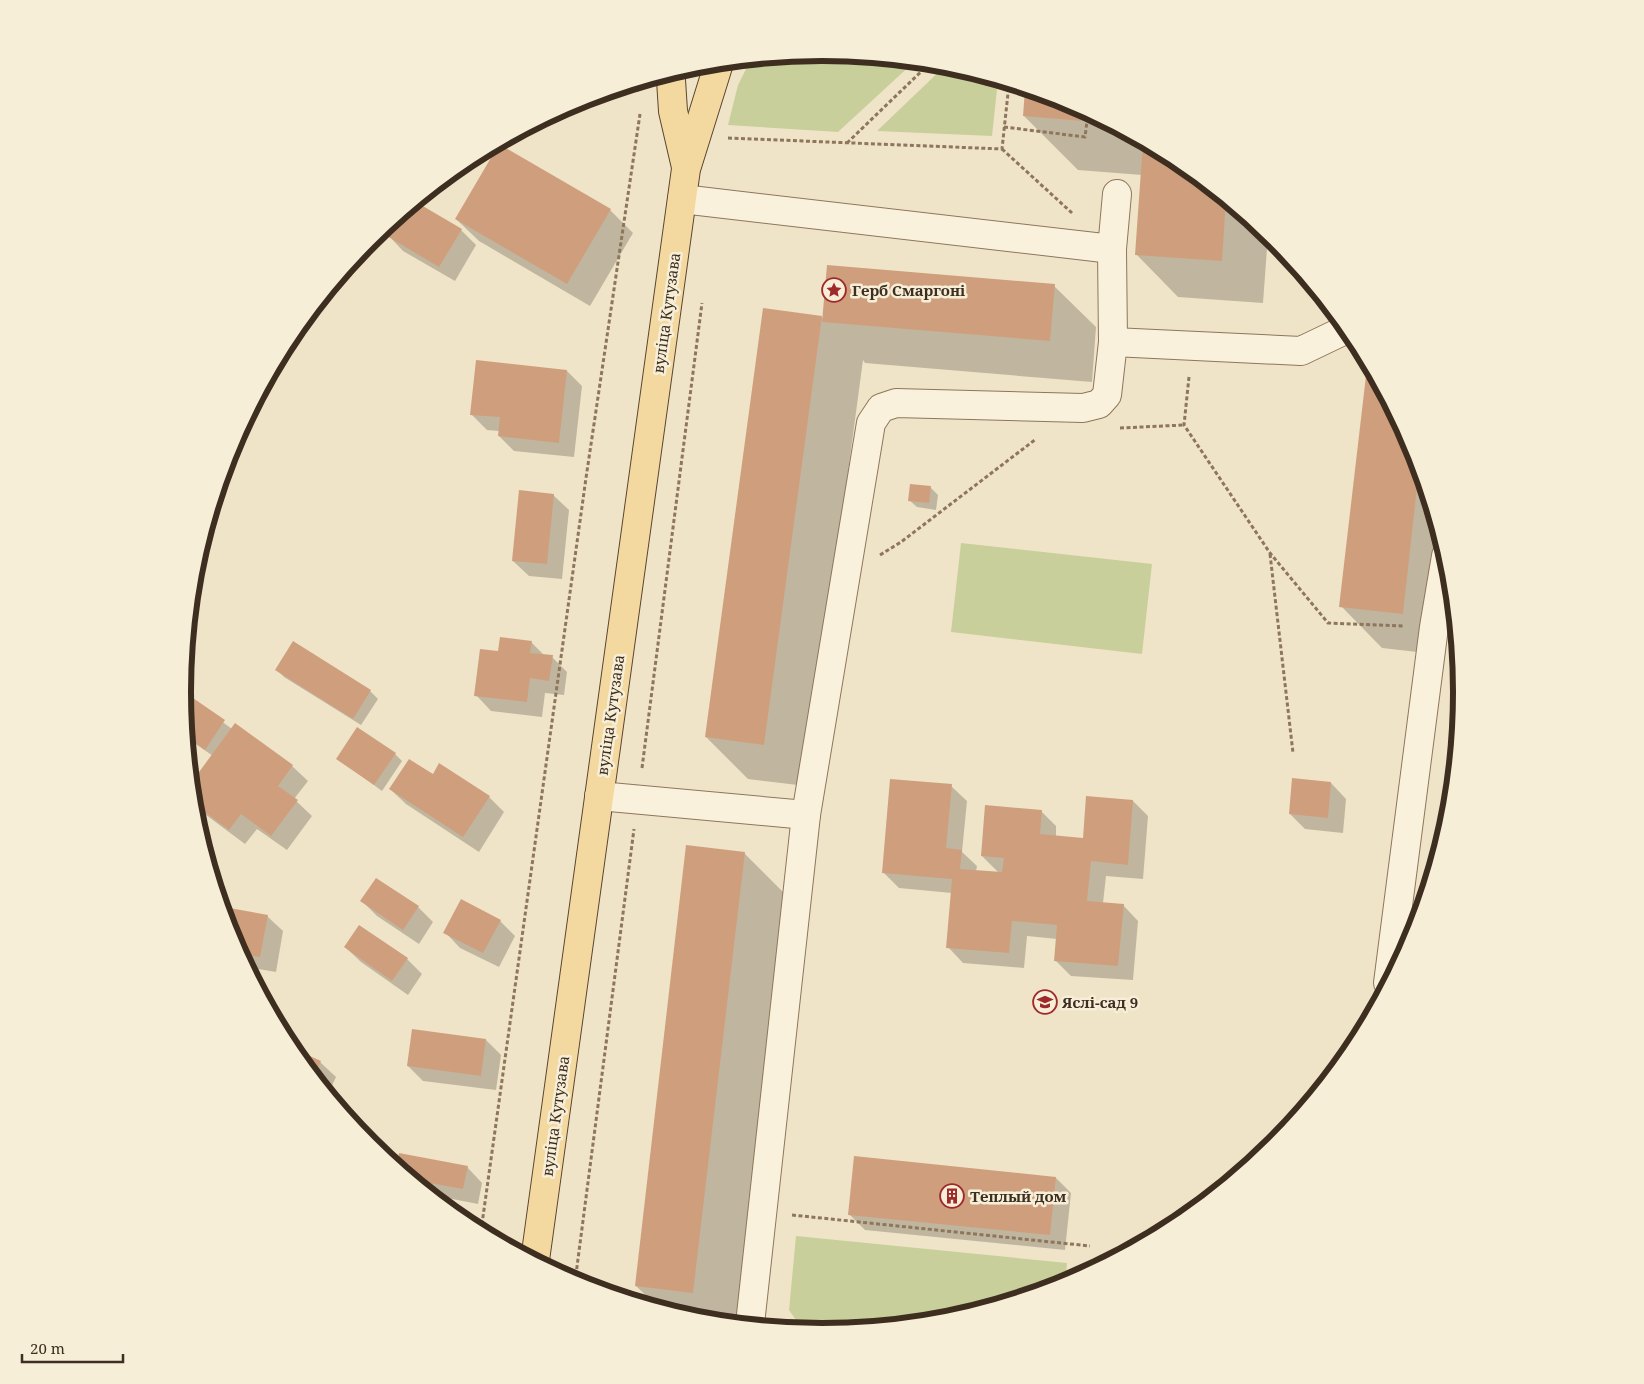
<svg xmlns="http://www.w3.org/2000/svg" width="1644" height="1384" font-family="'Noto Serif',serif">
<rect width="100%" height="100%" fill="#f0e4c8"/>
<g fill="#c9cf9b">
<polygon points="822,53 914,62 838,132 728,125 738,85 751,59"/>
<polygon points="946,65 998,80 992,136 877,131"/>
<polygon points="961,543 1152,564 1142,654 951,632"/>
<polygon points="796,1236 1067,1263 1065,1284 946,1319 822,1331 803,1330 789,1310"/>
</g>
<g fill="#0003">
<polygon points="1026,89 1067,101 1178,160 1268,235 1263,303 1178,297 1137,255 1142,175 1078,170 1024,116"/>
<polygon points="415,203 461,230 476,245 455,281 403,251 388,235 400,215"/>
<polygon points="610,210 633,233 590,306 479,241 456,219"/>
<polygon points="1054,286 1096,327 1092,382 865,363 863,360 806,786 748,779 706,737 821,317 824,319"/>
<polygon points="1371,369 1413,448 1449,568 1444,655 1382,648 1341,606"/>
<polygon points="567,371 582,386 574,457 514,451 499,436 499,431 487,430 471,414"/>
<polygon points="930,487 938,495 936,510 917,507 909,500"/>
<polygon points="553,495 569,510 562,579 529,576 513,561"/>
<polygon points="531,642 545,656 552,657 567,672 564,695 545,693 542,717 491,711 476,695 499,652"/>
<polygon points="293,643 370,691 378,699 361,725 284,677 277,670"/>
<polygon points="190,698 232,729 292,766 308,781 294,799 312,816 287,850 257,829 245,844 194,806 192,785 213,756 187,738 184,707"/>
<polygon points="395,754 402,761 382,791 337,758"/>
<polygon points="433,776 489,797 504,812 479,852 406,804 390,789"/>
<polygon points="1331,783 1346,799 1343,833 1305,829 1290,814"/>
<polygon points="951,786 967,801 962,852 977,866 976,871 999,873 982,856 1041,811 1056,826 1056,837 1084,839 1133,801 1148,816 1143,879 1106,876 1103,903 1123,905 1138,921 1133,980 1071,976 1055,960 1057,939 1027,936 1024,968 963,963 948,947 952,893 899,888 884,873"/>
<polygon points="744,853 786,895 736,1323 697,1319 658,1307 636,1286"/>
<polygon points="362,901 418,907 433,922 419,944 377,916"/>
<polygon points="225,909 267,916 283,931 276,972 247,967 231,936 224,914"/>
<polygon points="500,921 515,936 499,967 460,948 445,932"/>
<polygon points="345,947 407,959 422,974 408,995 361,962"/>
<polygon points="486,1040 501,1055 496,1090 423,1081 408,1066"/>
<polygon points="291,1049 320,1062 336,1077 328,1094"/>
<polygon points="400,1155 467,1167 482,1183 478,1204 432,1195 398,1167"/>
<polygon points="1056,1178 1071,1193 1065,1250 865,1230 849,1214"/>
</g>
<g fill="#cf9f7d">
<polygon points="1025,89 1067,101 1107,123 1023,116"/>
<polygon points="1143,142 1178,160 1226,200 1222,261 1135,255"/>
<polygon points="499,144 611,209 567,284 455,219"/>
<polygon points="416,202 462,229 439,267 387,236 398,217"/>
<polygon points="827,265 1055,284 1050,341 822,322"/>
<polygon points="763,308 822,316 764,745 705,737"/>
<polygon points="476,360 567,370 559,443 498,436 500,417 470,415"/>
<polygon points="1367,367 1370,367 1413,448 1419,469 1403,614 1339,607"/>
<polygon points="910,484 931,486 929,503 908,501"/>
<polygon points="519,490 554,494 547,564 512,561"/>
<polygon points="500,637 532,641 530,653 553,655 549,681 530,678 527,702 474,696 480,649 498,651"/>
<polygon points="293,641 371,690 353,719 275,670"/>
<polygon points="190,696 225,720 205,750 187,737 184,705"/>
<polygon points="235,723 293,765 278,786 298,800 271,836 241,814 229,830 194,804 191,783"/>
<polygon points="357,727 396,753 374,785 336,759"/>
<polygon points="409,759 433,774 439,763 490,796 463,837 389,789"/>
<polygon points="1292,778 1331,782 1328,818 1289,814"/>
<polygon points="890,779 952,784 946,848 962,850 960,869 1002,872 1004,858 981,856 985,805 1042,810 1040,834 1083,838 1086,796 1133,800 1128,865 1091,861 1087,901 1124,904 1118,966 1054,961 1057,925 1012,921 1009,953 946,948 952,879 882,873"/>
<polygon points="686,845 745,852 693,1293 635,1286"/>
<polygon points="376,878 419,906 403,930 360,901"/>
<polygon points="461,899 501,920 483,953 443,933"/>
<polygon points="224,907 268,915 260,957 240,954 231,936"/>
<polygon points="359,925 408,958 392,981 344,947"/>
<polygon points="412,1029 486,1039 481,1076 407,1066"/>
<polygon points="290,1047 321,1061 314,1076"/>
<polygon points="399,1153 468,1166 463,1189 413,1180 397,1166"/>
<polygon points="854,1156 1056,1177 1050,1235 848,1215"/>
</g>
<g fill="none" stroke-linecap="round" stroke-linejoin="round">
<g stroke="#8d765c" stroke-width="30">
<g id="minor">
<polyline points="682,199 1112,249"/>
<polyline points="1113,342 1301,351 1347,329"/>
<polyline points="599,796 806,815"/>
<polyline points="1388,983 1434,627 1446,556"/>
<polyline points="750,1324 806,815 871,423 881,408 896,403 1083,408 1099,404 1107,395 1113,342 1112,249 1117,194"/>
</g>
</g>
<g stroke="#5b4430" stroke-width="30">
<g id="major">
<polyline points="668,74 671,80 673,111 686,167"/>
<polyline points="535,1260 686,169 719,63"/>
</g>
</g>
<g stroke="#8d765c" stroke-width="3" stroke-dasharray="4 2.5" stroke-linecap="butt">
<polyline points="630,85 640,91"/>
<polyline points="1004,127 1085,137 1087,121"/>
<polyline points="728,138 1002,149 1009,84"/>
<polyline points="847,143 930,63"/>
<polyline points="1002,149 1072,213"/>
<polyline points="1189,377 1184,425 1270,553 1328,623 1403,626"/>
<polyline points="1120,428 1184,425"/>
<polyline points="1270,554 1293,753"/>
<polyline points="880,555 901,542 1036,439"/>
<polyline points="642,768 702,303"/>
<polyline points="792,1215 1090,1246"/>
<polyline points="481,1231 586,478 640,114"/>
<polyline points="575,1282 634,829"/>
</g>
<use href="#minor" stroke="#faf1dc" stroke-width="28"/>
<use href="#major" stroke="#f3d9a0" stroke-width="28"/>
</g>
<defs>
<g id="sight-ring" transform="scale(1.25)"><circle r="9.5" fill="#f7eed8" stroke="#9e2a2b" stroke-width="1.5"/><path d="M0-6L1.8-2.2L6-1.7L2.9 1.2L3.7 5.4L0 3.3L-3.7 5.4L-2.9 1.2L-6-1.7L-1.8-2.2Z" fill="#9e2a2b"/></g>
<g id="school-ring" transform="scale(1.25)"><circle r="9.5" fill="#f7eed8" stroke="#9e2a2b" stroke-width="1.5"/><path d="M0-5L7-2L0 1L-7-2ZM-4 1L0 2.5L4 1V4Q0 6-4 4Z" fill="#9e2a2b"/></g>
<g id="building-ring" transform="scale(1.25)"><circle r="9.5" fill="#f7eed8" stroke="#9e2a2b" stroke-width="1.5"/><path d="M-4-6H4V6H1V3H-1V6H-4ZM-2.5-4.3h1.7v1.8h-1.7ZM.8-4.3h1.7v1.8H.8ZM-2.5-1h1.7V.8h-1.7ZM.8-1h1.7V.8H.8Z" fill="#9e2a2b"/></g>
</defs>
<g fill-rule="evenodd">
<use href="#sight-ring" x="834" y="290"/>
<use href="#school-ring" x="1045" y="1002"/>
<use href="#building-ring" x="952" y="1196"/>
</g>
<g text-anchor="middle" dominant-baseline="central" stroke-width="5" stroke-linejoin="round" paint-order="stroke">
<g font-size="15" font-weight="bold" fill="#3d2e20" stroke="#f7eed8" text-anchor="start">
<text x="852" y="290">Герб Смаргоні</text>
<text x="1062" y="1002">Яслі-сад 9</text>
<text x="970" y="1196">Теплый дом</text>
</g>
<g font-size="15" fill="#3d2e20" stroke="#f7eed8">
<text transform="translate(666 313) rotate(-82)">вуліца Кутузава</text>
<text transform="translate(610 715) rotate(-82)">вуліца Кутузава</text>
<text transform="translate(555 1116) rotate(-82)">вуліца Кутузава</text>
</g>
</g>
<path d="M0 0H1644V1384H0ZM191 692a631 631 0 1 1 1262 0a631 631 0 1 1-1262 0Z" fill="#f7eed8" fill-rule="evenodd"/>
<path fill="none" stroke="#3d2e20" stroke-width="6" d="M191 692a631 631 0 1 1 1262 0a631 631 0 1 1-1262 0Z"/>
<path d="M22 1354v8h101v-8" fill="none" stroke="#3d2e20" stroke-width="2.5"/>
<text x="30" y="1354" font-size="15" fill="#3d2e20" stroke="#f7eed8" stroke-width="4" paint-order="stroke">20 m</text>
</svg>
